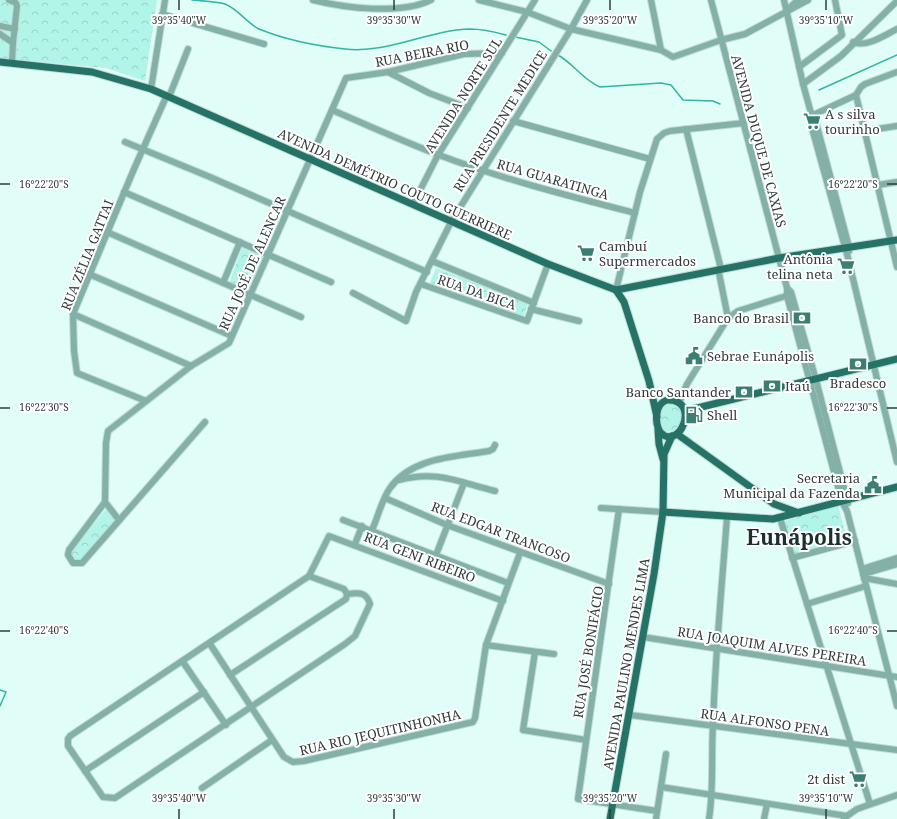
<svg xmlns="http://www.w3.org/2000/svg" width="897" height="819" font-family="'Noto Serif',serif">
<defs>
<pattern id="park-crowns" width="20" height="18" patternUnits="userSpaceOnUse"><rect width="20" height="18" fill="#b0f5e7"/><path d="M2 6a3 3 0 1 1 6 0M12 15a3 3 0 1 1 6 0" fill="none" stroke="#98d3c7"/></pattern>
</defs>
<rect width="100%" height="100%" fill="#e1fdf7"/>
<g fill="url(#park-crowns)">
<polygon points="0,0 157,0 145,81 106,68 0,58"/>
<polygon points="242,248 263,256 250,291 229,283"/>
<polygon points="436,268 528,303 523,318 429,285"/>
<path d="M673,402L681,410L683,422L676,431L663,432C657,423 660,414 664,404Z"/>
<polygon points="838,505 847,540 794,555 785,521"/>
<polygon points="107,508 111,511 114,522 81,562 74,561 70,553"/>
</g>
<polygon fill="#b0f5e7" points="439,273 464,282 460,293 435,284"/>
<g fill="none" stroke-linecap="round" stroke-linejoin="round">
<g stroke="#33b5a1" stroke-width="1.5">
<path d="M192,0C202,1 215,1 225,4C238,9 247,23 259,29C286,40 317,46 345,49C388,54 428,30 470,29C483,29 495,32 506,35"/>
<polyline points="515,37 539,42 551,51"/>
<path d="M558,55C574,64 583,80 600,87L661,83L671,85L683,100L713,101L720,104"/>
<polyline points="819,90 897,55"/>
<polyline points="0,690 6,692 0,706"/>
</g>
<g stroke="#c1dad5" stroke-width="8">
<g id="minor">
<polyline points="9,0 16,3 17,6 13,43 12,63"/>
<path d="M313,0C345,8 401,15 431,0"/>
<polyline points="479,0 527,12 571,29 661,50 673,57 721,40 745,34 808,0"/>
<polyline points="651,0 661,50"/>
<polyline points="711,0 779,258 787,288 787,296 842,502 847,511 897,706"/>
<polyline points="784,0 803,84 811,113"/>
<polyline points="786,11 798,0"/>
<polyline points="162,14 264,44"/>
<polyline points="0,26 15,29"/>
<polyline points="0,34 13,43"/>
<path d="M853,42C866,48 885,35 897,29"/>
<polyline points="799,67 842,35 835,0"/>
<polyline points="388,72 429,93 468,108"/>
<polyline points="803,84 841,56 897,1"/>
<polyline points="151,89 165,0"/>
<polyline points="856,95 897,267"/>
<polyline points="169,97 188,49"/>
<path d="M332,110C367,125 402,141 439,155C502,179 569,196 635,213"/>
<polyline points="811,113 810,117 813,132 848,258 897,462"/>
<polyline points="811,113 814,115 849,247 849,251"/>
<polyline points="811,116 856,95 861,87 865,84 897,72"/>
<polyline points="513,121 650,159"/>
<polyline points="686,129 720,265 719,273 728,318"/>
<polyline points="864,131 897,126"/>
<polyline points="125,142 210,177 427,272"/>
<polyline points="878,185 897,182"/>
<polyline points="124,192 331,282"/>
<polyline points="413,204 438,155 535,0"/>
<polyline points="107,232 301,317"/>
<polyline points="432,261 534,303"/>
<polyline points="89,274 232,336"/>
<polyline points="223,283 240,242"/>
<polyline points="421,284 527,321 548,264"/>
<polyline points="787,288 791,292 816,380 848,503"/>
<polyline points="616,290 640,192 657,139 664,133 670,131 744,123"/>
<polyline points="353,293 406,321 416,292 451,222 571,29 587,0"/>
<polyline points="531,309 579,321"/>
<polyline points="73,314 191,366"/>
<polyline points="146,401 77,373 74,351 73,314 134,169 167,95"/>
<polyline points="679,403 687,384 728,318 738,311 789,295"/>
<path d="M399,480C437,470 458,482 495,491"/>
<polyline points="385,498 447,525 609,584"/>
<polyline points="105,502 69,550 68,555 73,563 82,563 205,422"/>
<polyline points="601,508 663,512"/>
<polyline points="619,509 578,799 657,811"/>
<polyline points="780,518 870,804"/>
<polyline points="119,520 105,502 106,443 108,431 191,366 229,343 346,78 388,72 464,54 502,53"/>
<polyline points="343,520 508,583"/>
<path d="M372,530C378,517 382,499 390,488C412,457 455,457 489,451L493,449L495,445"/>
<polyline points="355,544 362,526"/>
<polyline points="436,555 464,483"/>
<polyline points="792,558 855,541"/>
<polyline points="862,569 897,558"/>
<polyline points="863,574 897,564"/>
<polyline points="864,578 897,584"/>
<path d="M347,594C358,593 366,591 370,604L355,636L345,644L115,798L103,797L68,746V739L70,736L309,576L329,536L503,601"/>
<polyline points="807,604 866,586"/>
<polyline points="643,637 897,677"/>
<polyline points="210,644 284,757 293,762 304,761 473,722 475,718 486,645 520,553"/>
<polyline points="486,645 554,654"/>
<polyline points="535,652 523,730 586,740"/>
<polyline points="183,662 226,725"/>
<polyline points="230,675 346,599 347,594 344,589 309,576"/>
<polyline points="630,715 897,750"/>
<polyline points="85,771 204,692"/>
<polyline points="661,787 847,816"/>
<polyline points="202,788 272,740"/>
<polyline points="844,818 857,809 897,795"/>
<polyline points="656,819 666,754"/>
<path d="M709,819C714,787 711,756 713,725C715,655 722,586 727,517"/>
<polyline points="764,819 767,804"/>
</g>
</g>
<g stroke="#c1dad5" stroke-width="9">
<g id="major">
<polyline points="0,62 92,72 151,89 548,264 616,290 624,302 649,381 657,417"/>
<polyline points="616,290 779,258 897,240"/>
<path d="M667,400C702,399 679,453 660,432C655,423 654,404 667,400Z"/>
<polyline points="685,411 897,359"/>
<polyline points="658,430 659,444 663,459"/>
<polyline points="677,434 774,504 799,513"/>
<polyline points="663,512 773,519 897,487"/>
<polyline points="610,819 654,574 663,512 664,454 672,436"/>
</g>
</g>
<use href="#minor" stroke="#83b1a7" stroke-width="6"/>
<use href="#major" stroke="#257266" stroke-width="7"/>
</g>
<path fill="none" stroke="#313c3a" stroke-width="1.5" d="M179,0V10M394,0V10M610,0V10M826,0V10M0,184H10M887,184H897M0,408H10M887,408H897M0,631H10M887,631H897M179,809V819M394,809V819M610,809V819M826,809V819"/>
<defs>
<g id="supermarket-bare" transform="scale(1.38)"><path d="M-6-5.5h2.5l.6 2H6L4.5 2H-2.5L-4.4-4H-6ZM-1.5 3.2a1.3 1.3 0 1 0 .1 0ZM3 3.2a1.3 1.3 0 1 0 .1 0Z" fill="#3b7f73" stroke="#fff" stroke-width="2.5" paint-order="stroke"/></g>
<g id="bank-bare" transform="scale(1.38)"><path d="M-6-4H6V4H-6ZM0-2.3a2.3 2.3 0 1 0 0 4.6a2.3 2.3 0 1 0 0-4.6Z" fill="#3b7f73" stroke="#fff" stroke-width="2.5" paint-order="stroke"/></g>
<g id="civic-bare" transform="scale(1.38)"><path d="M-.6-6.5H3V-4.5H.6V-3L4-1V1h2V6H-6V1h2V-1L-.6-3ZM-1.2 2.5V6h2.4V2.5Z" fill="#3b7f73" stroke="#fff" stroke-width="2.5" paint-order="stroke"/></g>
<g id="fuel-bare" transform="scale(1.38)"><path d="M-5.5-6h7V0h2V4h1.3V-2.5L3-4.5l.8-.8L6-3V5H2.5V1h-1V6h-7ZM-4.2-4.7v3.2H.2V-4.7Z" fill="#3b7f73" stroke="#fff" stroke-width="2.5" paint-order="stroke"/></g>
</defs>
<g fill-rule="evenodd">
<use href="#supermarket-bare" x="812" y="121"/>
<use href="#supermarket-bare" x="586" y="253"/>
<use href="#supermarket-bare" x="846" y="266"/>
<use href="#bank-bare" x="802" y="318"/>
<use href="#civic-bare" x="694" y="356"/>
<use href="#bank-bare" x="858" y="364"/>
<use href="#bank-bare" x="772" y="386"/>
<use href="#bank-bare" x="744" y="392"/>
<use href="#fuel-bare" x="694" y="415"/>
<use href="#civic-bare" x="873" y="485"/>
<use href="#supermarket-bare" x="858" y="779"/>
</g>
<g text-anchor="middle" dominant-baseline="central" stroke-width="4" stroke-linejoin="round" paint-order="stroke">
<g font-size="13" fill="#313c3a" stroke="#fff">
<text transform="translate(422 53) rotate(-11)">RUA BEIRA RIO</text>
<text transform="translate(463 95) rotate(-58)">AVENIDA NORTE SUL</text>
<text transform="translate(500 121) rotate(-58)">RUA PRESIDENTE MEDICE</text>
<text transform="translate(759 141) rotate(75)">AVENIDA DUQUE DE CAXIAS</text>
<text transform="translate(553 179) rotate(16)">RUA GUARATINGA</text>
<text transform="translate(395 184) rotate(24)">AVENIDA DEMÉTRIO COUTO GUERRIERE</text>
<text transform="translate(87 255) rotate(-68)">RUA ZÉLIA GATTAI</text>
<text transform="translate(252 263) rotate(-66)">RUA JOSÉ DE ALENCAR</text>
<text transform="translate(477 292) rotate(19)">RUA DA BICA</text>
<text transform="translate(501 532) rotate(21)">RUA EDGAR TRANCOSO</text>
<text transform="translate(420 557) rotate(21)">RUA GENI RIBEIRO</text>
<text transform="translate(772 646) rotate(9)">RUA JOAQUIM ALVES PEREIRA</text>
<text transform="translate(588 652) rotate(-81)">RUA JOSÉ BONIFÁCIO</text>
<text transform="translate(626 664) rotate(-80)">AVENIDA PAULINO MENDES LIMA</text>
<text transform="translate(765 722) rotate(8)">RUA ALFONSO PENA</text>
<text transform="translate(380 732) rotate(-13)">RUA RIO JEQUITINHONHA</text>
</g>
<g font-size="13" fill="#313c3a" stroke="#fff" text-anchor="start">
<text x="825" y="114">A s silva<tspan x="825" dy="15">tourinho</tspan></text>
<text x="599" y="246">Cambuí<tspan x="599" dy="15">Supermercados</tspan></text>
<text x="833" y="259" text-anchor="end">Antônia<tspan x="833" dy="15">telina neta</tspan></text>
<text x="789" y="318" text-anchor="end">Banco do Brasil</text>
<text x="707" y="356">Sebrae Eunápolis</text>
<text x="858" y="383" text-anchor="middle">Bradesco</text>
<text x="785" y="386">Itaú</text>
<text x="731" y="392" text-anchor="end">Banco Santander</text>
<text x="707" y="415">Shell</text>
<text x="860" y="478" text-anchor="end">Secretaria<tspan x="860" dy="15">Municipal da Fazenda</tspan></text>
<text x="845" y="779" text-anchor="end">2t dist</text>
</g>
<g font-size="21" font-weight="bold" fill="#19302b" stroke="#fff">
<text x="799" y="537">Eunápolis</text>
</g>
</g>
<g font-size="10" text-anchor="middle" fill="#313c3a" stroke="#fff" stroke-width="4" stroke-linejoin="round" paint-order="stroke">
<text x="179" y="24">39°35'40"W</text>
<text x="394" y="24">39°35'30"W</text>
<text x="610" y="24">39°35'20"W</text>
<text x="826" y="24">39°35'10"W</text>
<text x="44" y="188">16°22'20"S</text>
<text x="853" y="188">16°22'20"S</text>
<text x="44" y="411">16°22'30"S</text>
<text x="853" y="411">16°22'30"S</text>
<text x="44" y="634">16°22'40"S</text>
<text x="853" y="634">16°22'40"S</text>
<text x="179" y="802">39°35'40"W</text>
<text x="394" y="802">39°35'30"W</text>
<text x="610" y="802">39°35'20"W</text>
<text x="826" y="802">39°35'10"W</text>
</g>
</svg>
